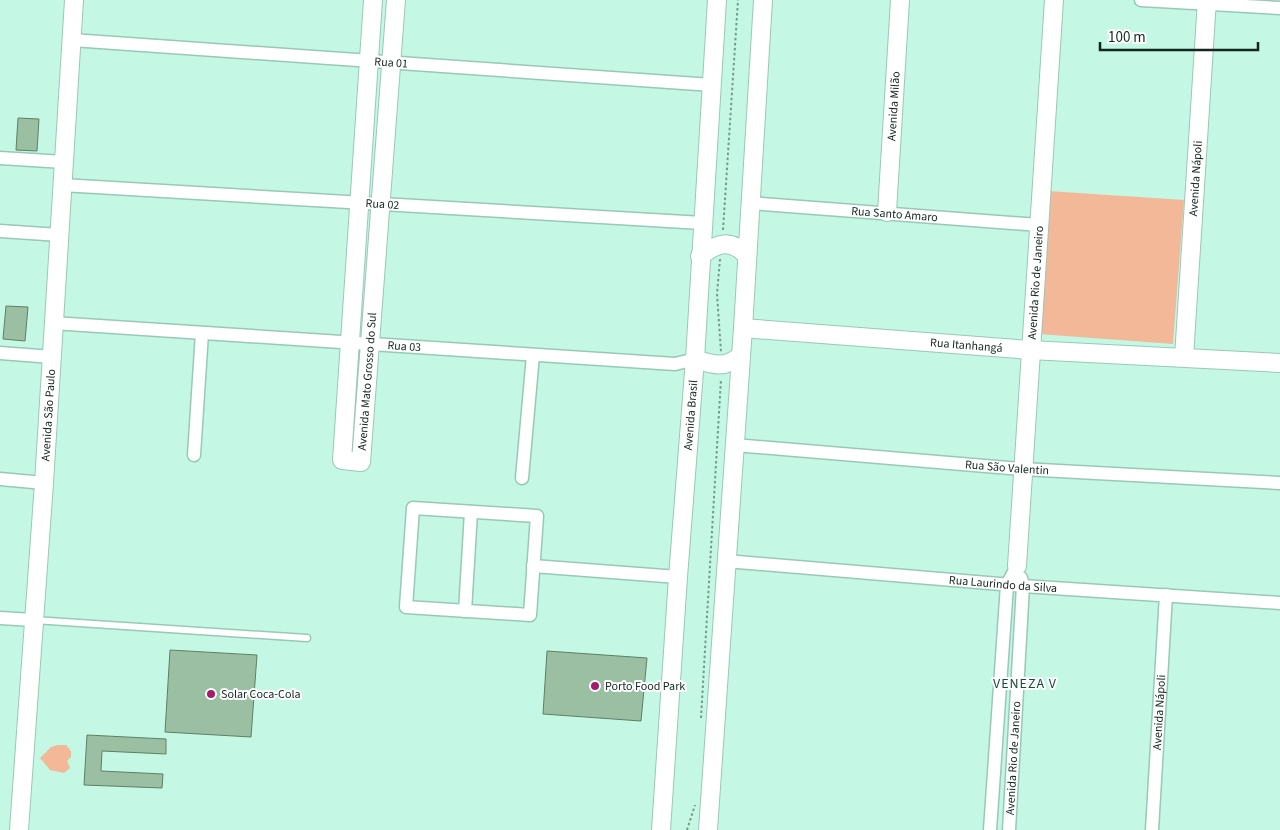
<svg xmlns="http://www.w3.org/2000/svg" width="1280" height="830" font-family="'Source Sans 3',sans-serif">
<rect width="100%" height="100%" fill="#c4f7e4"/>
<g fill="#f2b897">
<polygon points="1048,191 1184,200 1173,344 1039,334"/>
<polygon points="58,745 66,745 71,751 71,757 67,761 70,768 64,773 50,770 40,758 51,747"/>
</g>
<g fill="#9bbfa2" stroke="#5e8065">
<polygon points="18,118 39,119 37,151 16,150"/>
<polygon points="6,306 28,307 25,341 3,339"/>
<polygon points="170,650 257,655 251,737 165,732"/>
<polygon points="547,651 647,658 641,721 543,714"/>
<polygon points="87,735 166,739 166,754 102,751 101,771 163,774 162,788 84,785"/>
</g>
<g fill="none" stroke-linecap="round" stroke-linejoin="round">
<g stroke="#98c9b7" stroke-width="9">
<polyline id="lane" points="34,620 307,638"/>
</g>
<g stroke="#98c9b7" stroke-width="15">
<g id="street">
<polyline points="1141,0 1280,8"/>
<path id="s1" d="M72,40L712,85"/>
<polyline points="0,158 64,162"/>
<path id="s2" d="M62,185L702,223"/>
<path id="s3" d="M750,203L1039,225"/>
<polyline points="0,231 60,235"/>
<path id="s4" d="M53,323L675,364L695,359"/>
<polyline points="0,353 52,357"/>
<path id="s5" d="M734,445L1022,469L1280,483"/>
<polyline points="194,455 202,333"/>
<polyline points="522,478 533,355"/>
<polyline points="0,479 44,483"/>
<polygon points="413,508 537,516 530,615 406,607"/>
<path id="s6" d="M726,561L1023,586L1280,603"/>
<polyline points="533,566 678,577"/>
<polyline points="465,611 471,512"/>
<polyline points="0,618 33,620"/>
<polyline points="990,830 1007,585 1017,566"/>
<path id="s7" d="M1009,830L1023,586L1021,578"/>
<path id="s8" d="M1152,830L1166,595"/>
</g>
</g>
<g stroke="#98c9b7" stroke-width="20">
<g id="secondary">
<path id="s9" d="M373,0L342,460L361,462L396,0"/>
<path id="s10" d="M887,212L900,0"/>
<path d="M700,256C717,243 731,238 747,256"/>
<path id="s11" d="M743,328L1030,350L1280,363"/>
<path id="s12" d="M1184,357L1207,0"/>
<path d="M695,359C713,365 726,369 741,355"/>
<path id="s13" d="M1017,566L1054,0"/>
<path id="s14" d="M19,830L44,483L74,0"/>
<path id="s15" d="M661,830L678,577L695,359L717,0"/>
<polyline points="708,830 743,328 763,0"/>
</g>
</g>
<g stroke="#759a8d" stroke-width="2" stroke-dasharray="2.5 2.5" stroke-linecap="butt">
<polyline points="723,230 738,0"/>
<polyline points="720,259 717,294 721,352"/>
<polyline points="701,718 721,379"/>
<polyline points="687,830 695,805"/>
</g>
<use href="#lane" stroke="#fff" stroke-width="6"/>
<use href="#street" stroke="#fff" stroke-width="12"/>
<use href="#secondary" stroke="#fff" stroke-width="18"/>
</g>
<g fill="#a21e6b" stroke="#fff" stroke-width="2">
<circle cx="595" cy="686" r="5"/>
<circle cx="211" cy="694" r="5"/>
</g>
<g text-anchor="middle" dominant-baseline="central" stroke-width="4" stroke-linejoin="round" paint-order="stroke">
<g font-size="12" fill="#132620" stroke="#fff">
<text stroke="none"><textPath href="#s1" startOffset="320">Rua 01</textPath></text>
<text stroke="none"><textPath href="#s10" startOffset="106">Avenida Milão</textPath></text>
<text stroke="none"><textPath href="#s12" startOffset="179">Avenida Nápoli</textPath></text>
<text stroke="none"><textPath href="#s2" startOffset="321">Rua 02</textPath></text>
<text stroke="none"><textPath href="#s3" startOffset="145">Rua Santo Amaro</textPath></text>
<text stroke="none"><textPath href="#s13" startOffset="284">Avenida Rio de Janeiro</textPath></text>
<text stroke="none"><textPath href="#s11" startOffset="224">Rua Itanhangá</textPath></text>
<text stroke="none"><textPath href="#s4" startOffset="352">Rua 03</textPath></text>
<text stroke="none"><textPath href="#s9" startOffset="561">Avenida Mato Grosso do Sul</textPath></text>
<text stroke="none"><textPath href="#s14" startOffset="416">Avenida São Paulo</textPath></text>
<text stroke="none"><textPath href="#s15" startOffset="416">Avenida Brasil</textPath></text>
<text stroke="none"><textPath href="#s5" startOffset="274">Rua São Valentin</textPath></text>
<text stroke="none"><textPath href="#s6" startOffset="278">Rua Laurindo da Silva</textPath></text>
<text stroke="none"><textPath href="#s8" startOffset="118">Avenida Nápoli</textPath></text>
<text stroke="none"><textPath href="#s7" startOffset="72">Avenida Rio de Janeiro</textPath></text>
</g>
<g font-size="12" fill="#132620" stroke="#fff" text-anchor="start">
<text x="605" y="686">Porto Food Park</text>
<text x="221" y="694">Solar Coca-Cola</text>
</g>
<g font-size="14" letter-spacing="1" fill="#1c4b3d" stroke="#fff">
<text x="1025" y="684">VENEZA V</text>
</g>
</g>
<path d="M1100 42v8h158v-8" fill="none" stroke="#132620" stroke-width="2.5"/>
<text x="1108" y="42" font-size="15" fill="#132620" stroke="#ffffff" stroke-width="4" paint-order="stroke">100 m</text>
</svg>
